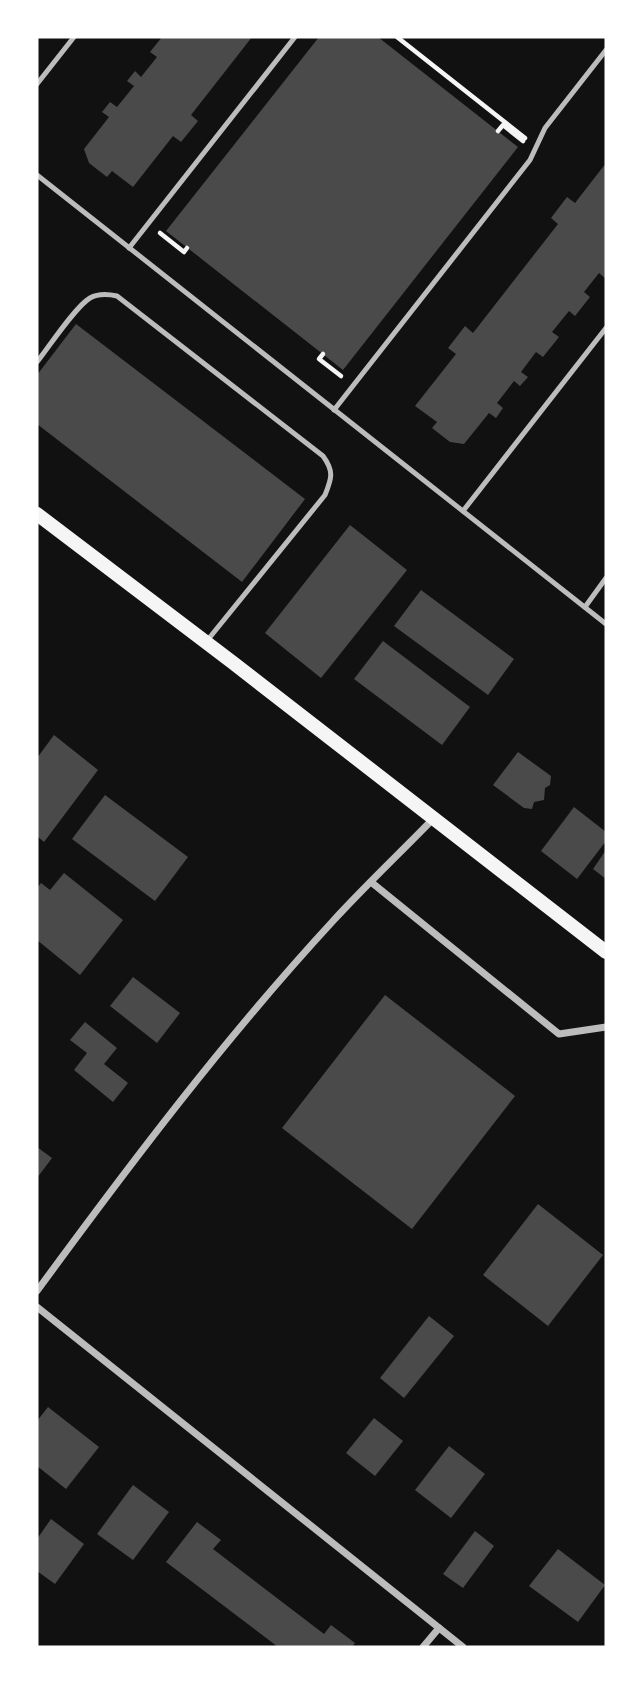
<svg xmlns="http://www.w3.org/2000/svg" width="643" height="1684" font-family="'IBM Plex Serif',serif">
<rect width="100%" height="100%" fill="#111"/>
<g fill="#4a4a4a">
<polygon points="162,37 252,37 191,115 198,121 181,142 173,136 133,187 112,171 107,177 89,163 84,149 109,117 102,112 110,102 117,107 134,86 127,81 135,71 141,77 157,57 150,52"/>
<polygon points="319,37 378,37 518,147 343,370 166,231"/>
<polygon points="606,163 606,279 599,273 584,292 590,297 575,316 569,311 552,332 559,337 543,357 536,352 521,372 528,377 520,386 514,381 497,403 503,408 496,418 489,413 464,444 450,442 432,428 437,422 415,406 456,354 448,348 465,326 473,333 558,224 551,218 567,197 575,203"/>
<polygon points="76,324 305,499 242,582 37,424 37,375"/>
<polygon points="350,525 407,570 321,678 265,633"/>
<polygon points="421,590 514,659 488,695 394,626"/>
<polygon points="383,641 470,707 442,745 354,679"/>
<polygon points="54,735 98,770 44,842 37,836 37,758"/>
<polygon points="518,752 551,776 550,785 545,788 544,800 534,802 532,809 524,808 493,785"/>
<polygon points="105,795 188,857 155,901 72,839"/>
<polygon points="574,807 606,832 606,841 577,879 541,851"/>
<polygon points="606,850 606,879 593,869"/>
<polygon points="64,873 123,920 80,975 37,940 37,888 41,883 50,890"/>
<polygon points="133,977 180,1013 157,1043 110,1006"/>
<polygon points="385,995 515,1096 412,1229 282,1128"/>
<polygon points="85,1022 117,1048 104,1064 128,1083 113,1102 74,1070 87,1053 70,1040"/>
<polygon points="37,1147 52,1158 37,1178"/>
<polygon points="538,1204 603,1255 548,1326 483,1275"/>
<polygon points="429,1316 454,1336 404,1398 380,1378"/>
<polygon points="48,1407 99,1447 66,1489 37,1466 37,1421"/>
<polygon points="374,1418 403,1441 375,1476 346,1453"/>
<polygon points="449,1446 485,1474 451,1518 415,1490"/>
<polygon points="133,1485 169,1512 133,1560 97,1534"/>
<polygon points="51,1519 84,1544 55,1584 37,1571 37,1539"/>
<polygon points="197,1522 221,1540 213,1549 324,1634 331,1625 355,1643 352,1647 278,1647 166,1562"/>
<polygon points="475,1531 494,1546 463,1588 443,1574"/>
<polygon points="558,1549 605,1585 578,1622 529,1586"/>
</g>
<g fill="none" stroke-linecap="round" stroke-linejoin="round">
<g stroke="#f5f5f5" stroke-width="4.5">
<polyline points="397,37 525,138"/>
<polyline points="498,131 503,125 523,141"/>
<polyline points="160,233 184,252 187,248"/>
<polyline points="323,354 319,359 341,376"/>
</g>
<g stroke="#bcbcbc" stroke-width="5">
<polyline points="37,84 74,37"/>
<polyline points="37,175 606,624"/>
<polyline points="129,248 295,37"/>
<path d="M37,362C49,347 75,307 90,298C99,293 108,294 117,296L323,456C334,471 332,478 325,495L206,642"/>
<polyline points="334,410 530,160 545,128 606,50"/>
<polyline points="463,511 606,328"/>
<polyline points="585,607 606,578"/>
</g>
<g stroke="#bcbcbc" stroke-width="7">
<polyline points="371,882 559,1034 606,1027"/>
<path d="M37,1291C130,1164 226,1037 333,921C365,886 400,853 434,818"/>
<polyline points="37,1307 463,1647"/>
<polyline points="423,1647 439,1628"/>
</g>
<polyline stroke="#f5f5f5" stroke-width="14" points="37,514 232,662 606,952"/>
</g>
<rect width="643" height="1684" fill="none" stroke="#ffffff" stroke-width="77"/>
</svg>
